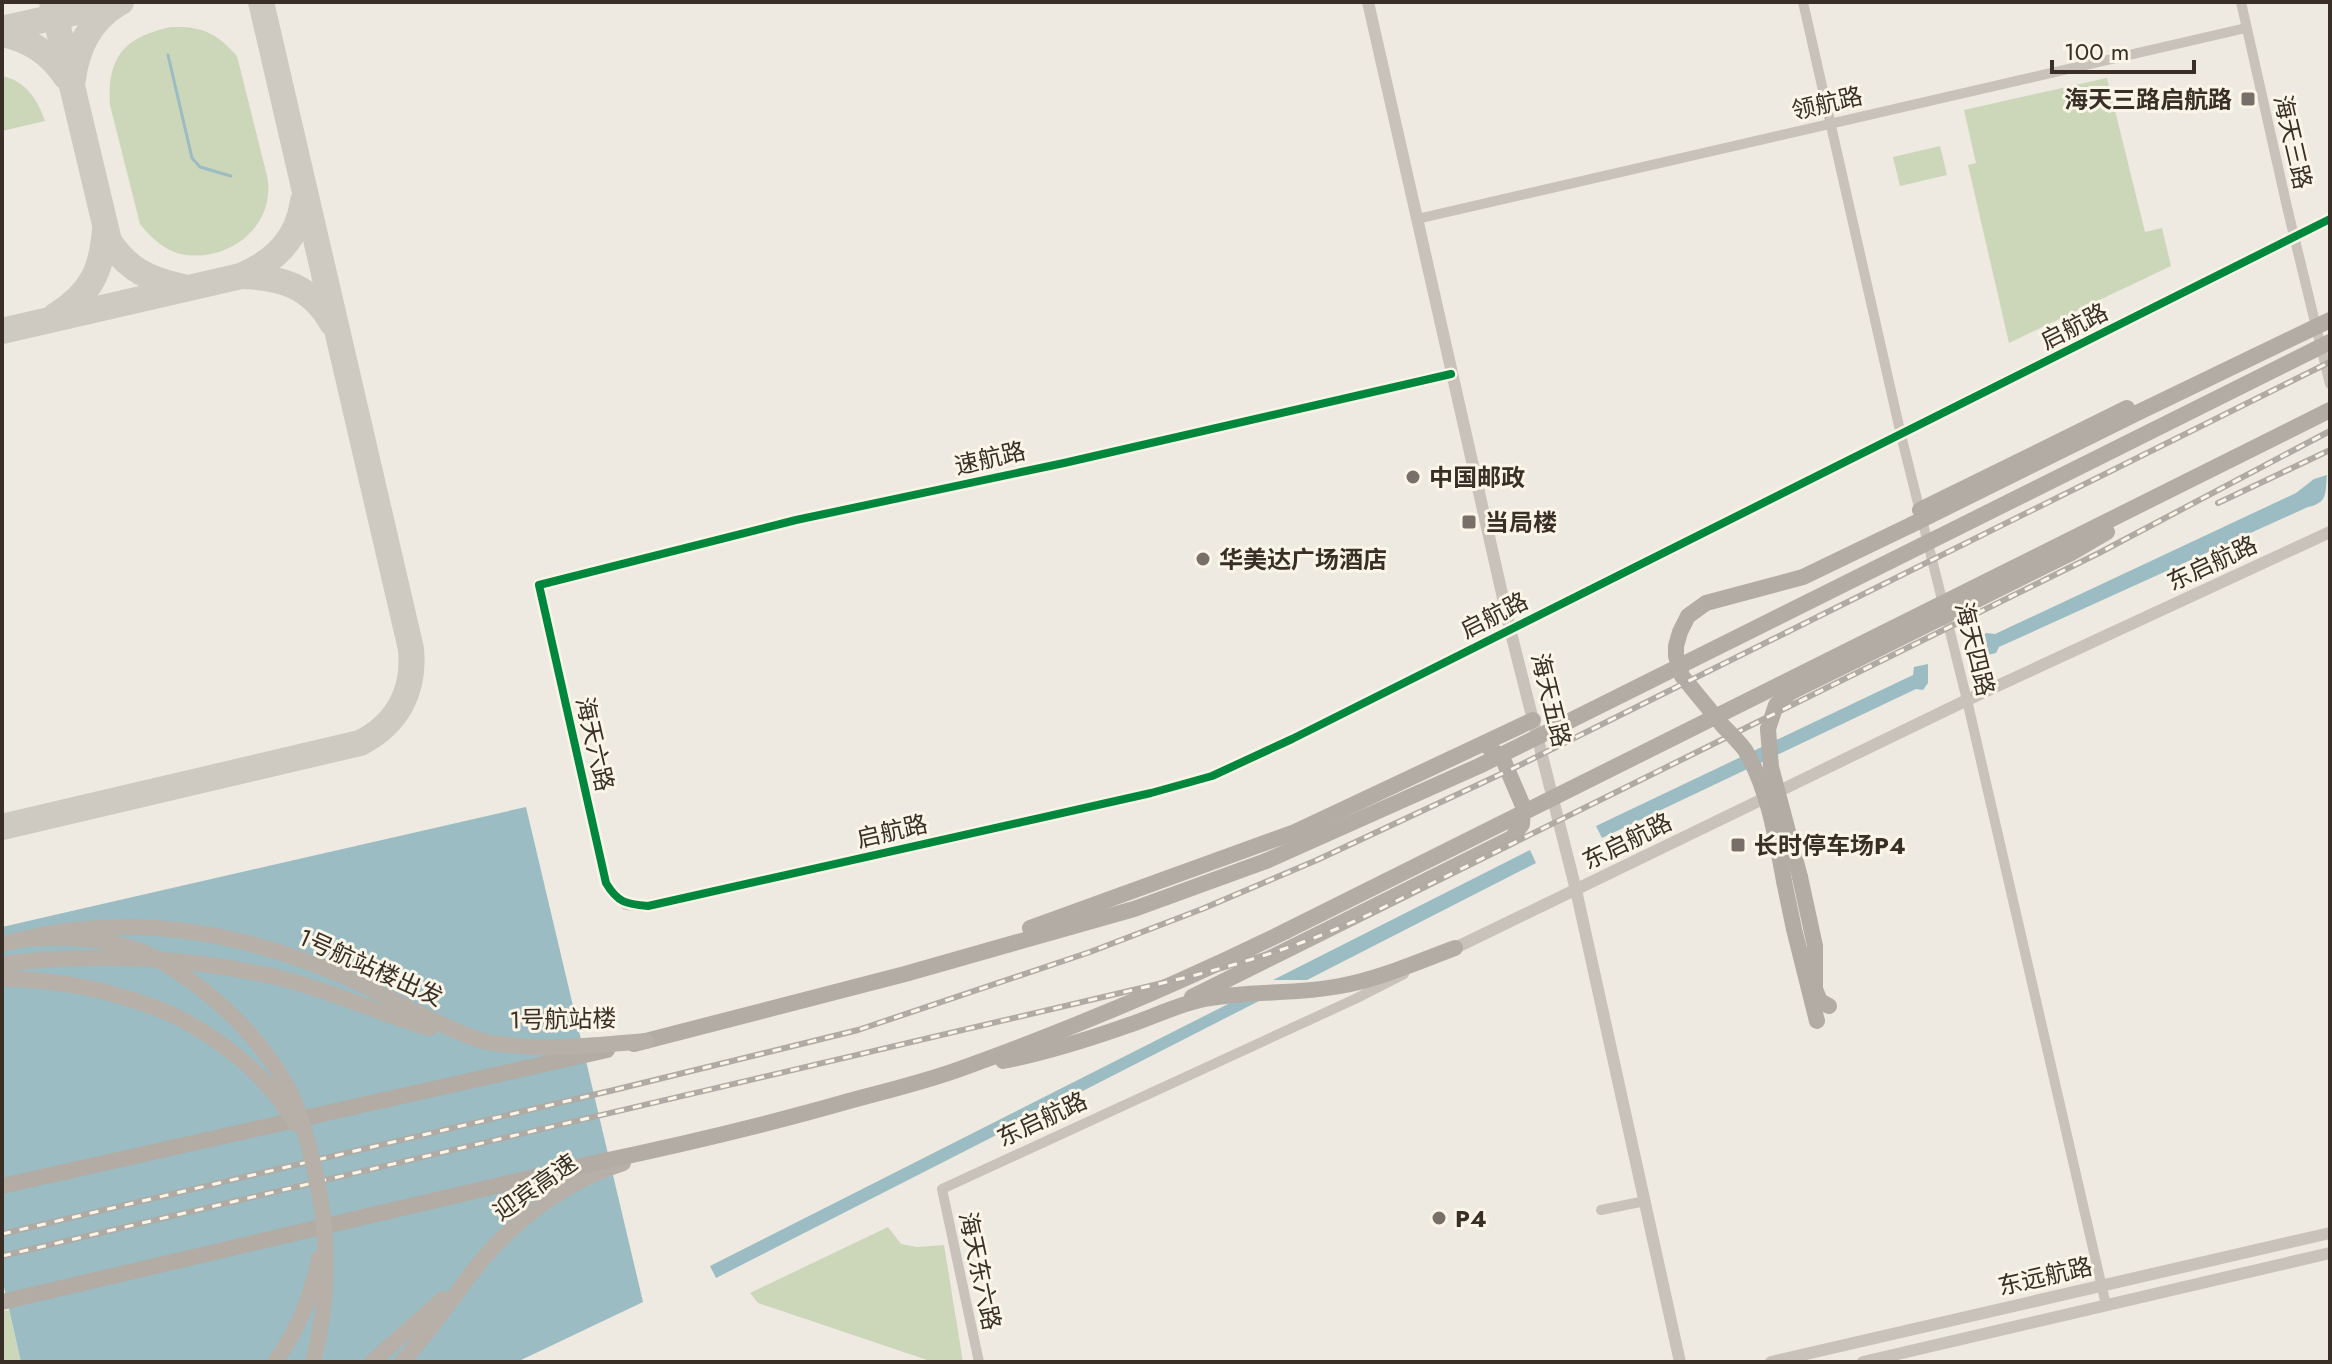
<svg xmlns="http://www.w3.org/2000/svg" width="2332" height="1364" font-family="Jost,'Noto Sans SC',sans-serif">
<rect width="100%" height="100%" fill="#eeeae1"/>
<g fill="#ccd6b9">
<path d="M171,27C202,26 217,33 237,56L267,176C268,182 269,188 268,194C265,234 224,260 186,255C166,252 152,239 140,224L110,105C107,57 124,37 171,27Z"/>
<path d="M2,76C26,81 37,99 45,121L2,131Z"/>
<polygon points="2107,78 2145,232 2162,228 2171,266 2009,343 1968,165 1976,163 1964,110"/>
<polygon points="1940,146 1947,175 1900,186 1893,157"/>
<polygon points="888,1227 901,1244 917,1247 944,1245 963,1362 933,1362 758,1303 750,1293"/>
<polygon points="9,1310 21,1362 2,1362 2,1311"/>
</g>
<g fill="#9bbcc2">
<path d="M2327,475C2325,493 2328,503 2308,507L1999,647L1996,653L1988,655L1977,641L1986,633L1995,634L2296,493L2314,479Z"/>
<polygon points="1928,664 1928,683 1923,690 1916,689 1602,838 1596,826 1913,675 1914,667"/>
<polygon points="526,807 643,1302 517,1362 21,1362 2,1278 2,927"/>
<polygon points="1530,850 1536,863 1307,980 1273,980"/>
<polygon points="1259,1001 716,1278 710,1266 1232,1002"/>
</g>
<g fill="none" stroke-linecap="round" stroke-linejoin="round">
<polyline stroke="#9bbcc2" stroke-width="3" points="168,55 192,158 200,167 231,176"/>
<g stroke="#cecac2" stroke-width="26">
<path d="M52,2L109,241C128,270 150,280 183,287"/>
<polyline points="2,29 121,2"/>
<path d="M2,34C30,40 50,53 66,77"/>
<path d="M73,79C77,48 89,22 116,5"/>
<path d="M241,276C281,277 311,286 332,323"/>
<path d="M56,315C92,293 102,269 105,229"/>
<path d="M2,331L241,276C275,261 298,239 303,201"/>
<path d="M2,827L360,743C398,724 415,690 411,649L261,2"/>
</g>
<g stroke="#c8c2ba" stroke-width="10">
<polyline points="1803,2 1901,435 1967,700 2106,1305"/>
<polyline points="2241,2 2287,207 2330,384"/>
<polyline points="1417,219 2246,28"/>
<polyline points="626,904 613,894 606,883 539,585 796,520 1064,463 1451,374"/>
<polyline points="1601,1210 1645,1201"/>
<polyline points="979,1362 942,1189 1355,999 1404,974"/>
</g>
<g stroke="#c8c2ba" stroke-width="12">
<polyline points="1368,2 1510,629 1576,890 1680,1362"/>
<polyline points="626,904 648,906 1151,793 1212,776 1292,739 2330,219"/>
<polyline points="1455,948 1967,700 2330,532"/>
<polyline points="1771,1362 2330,1233"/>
<polyline points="1863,1362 2330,1253"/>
</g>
<g stroke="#b6b0a9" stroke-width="16">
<path d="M2,944C26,939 50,932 74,930C168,919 257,939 343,976C390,996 433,1024 482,1041"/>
<path d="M2,964C94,952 193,957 284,979C334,992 380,1014 430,1028"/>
<path d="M2,979C61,979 116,991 171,1014"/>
<polyline points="372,1362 443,1299"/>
<path d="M402,1362C432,1330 455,1293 482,1260C519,1217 568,1180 623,1163"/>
</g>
<g stroke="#b2aca4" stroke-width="16">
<polyline points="1920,510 2127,408"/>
<polyline points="1723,726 1682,676 1676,656 1676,646 1680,632 1688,616 1706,603 1803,577 1911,525"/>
<polyline points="1768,729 1776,705 1791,692 1856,660"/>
<polyline points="1800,877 1815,946 1815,989 1820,1001 1829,1006"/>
<polyline points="1784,881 1794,929 1817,1021"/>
<polyline points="1030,928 1295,832 1533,720"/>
<polyline points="1192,997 1512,838 1522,824 1523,806 1502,757 1489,748"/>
<polyline points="634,1044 905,974 1134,909 1266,861"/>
<path d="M1003,1061C1045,1053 1086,1040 1126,1026C1151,1018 1174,1006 1200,1000C1246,990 1294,995 1340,986C1379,979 1417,962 1455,948"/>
<polyline points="2,1186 607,1050"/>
<path d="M2,1302L594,1163C680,1145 765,1125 849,1101C886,1091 924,1082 960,1069C1071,1029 1180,983 1286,931"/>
</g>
<g stroke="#afaaa4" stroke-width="6">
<g id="rail">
<polyline points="2218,503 2330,450"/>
<polyline points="2,1234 614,1090 858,1030 1090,952 1202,909 1317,860 1516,767 2330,362"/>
<path d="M2,1256L1188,977C1251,961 1311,942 1370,914L2099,553L2330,431"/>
</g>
</g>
<use href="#rail" stroke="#fbf5e8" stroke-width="3" stroke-dasharray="9" stroke-linecap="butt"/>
<g stroke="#b6b0a9" stroke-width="16">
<path d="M23,939C62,937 101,937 138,950C166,961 191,980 214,999C242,1023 267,1051 285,1083C298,1104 304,1128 310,1151C329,1223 332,1290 313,1362"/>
<path d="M171,1014C222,1039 266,1074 296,1124"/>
<path d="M482,1041C537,1052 590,1046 646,1041"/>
<path d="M275,1362C297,1331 312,1296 319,1258"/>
</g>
<g stroke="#b2aca4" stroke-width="16">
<polyline points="1911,525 2137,413 2330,320"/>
<polyline points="1856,660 2071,553 2107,532"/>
<path d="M1724,727C1731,734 1739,742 1745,750C1768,788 1776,838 1784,881"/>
<polyline points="1768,729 1771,767 1800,877"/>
<polyline points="1266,861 1479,766 2330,342"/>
<polyline points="1286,931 2330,410"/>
</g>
<g stroke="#fbf5e8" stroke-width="13">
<path id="cycleway" d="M1451,374L1064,463L796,520L539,585L606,883C618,903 626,904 648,906L1151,793L1212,776L1292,739L2330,219"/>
</g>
<use href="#cycleway" stroke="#00873e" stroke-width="8"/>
</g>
<g fill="#787068" stroke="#fbf5e8" stroke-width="3">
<rect x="2240" y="91" width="16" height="16" rx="4"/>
<circle cx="1413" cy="477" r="8"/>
<rect x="1461" y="514" width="16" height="16" rx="4"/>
<circle cx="1203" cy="559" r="8"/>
<rect x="1730" y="837" width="16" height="16" rx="4"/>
<circle cx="1439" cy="1218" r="8"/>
</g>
<g text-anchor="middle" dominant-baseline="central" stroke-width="6" stroke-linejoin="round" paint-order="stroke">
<g font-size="24" font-weight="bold" fill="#392f27" stroke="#fbf5e8" text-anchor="start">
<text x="2232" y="99" text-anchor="end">海天三路启航路</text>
<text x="1429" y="477">中国邮政</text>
<text x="1485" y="522">当局楼</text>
<text x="1219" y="559">华美达广场酒店</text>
<text x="1754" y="845">长时停车场P4</text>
<text x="1455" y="1218">P4</text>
</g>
<g font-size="24" fill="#392f27" stroke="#fbf5e8">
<text transform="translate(1827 103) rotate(-13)">领航路</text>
<text transform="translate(2293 142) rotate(77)">海天三路</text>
<text transform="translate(2074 326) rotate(-27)">启航路</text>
<text transform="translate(990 458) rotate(-13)">速航路</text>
<text transform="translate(2212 563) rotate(-25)">东启航路</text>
<text transform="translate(1494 615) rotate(-27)">启航路</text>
<text transform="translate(1975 649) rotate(76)">海天四路</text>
<text transform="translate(1551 700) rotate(76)">海天五路</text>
<text transform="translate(595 744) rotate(77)">海天六路</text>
<text transform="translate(892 831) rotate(-13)">启航路</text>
<text transform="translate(1627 841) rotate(-26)">东启航路</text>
<text transform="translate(371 967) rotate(24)">1号航站楼出发</text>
<text transform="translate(563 1019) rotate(-1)">1号航站楼</text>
<text transform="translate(1042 1119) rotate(-25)">东启航路</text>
<text transform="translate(535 1187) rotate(-35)">迎宾高速</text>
<text transform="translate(980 1271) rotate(78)">海天东六路</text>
<text transform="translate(2045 1276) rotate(-13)">东远航路</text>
</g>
</g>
<rect width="2332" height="1364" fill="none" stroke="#392f27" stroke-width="8"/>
<path d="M2052 60v12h142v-12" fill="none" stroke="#392f27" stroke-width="4"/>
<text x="2064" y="60" font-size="24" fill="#392f27" stroke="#fbf5e8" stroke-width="6" paint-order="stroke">100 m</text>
</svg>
